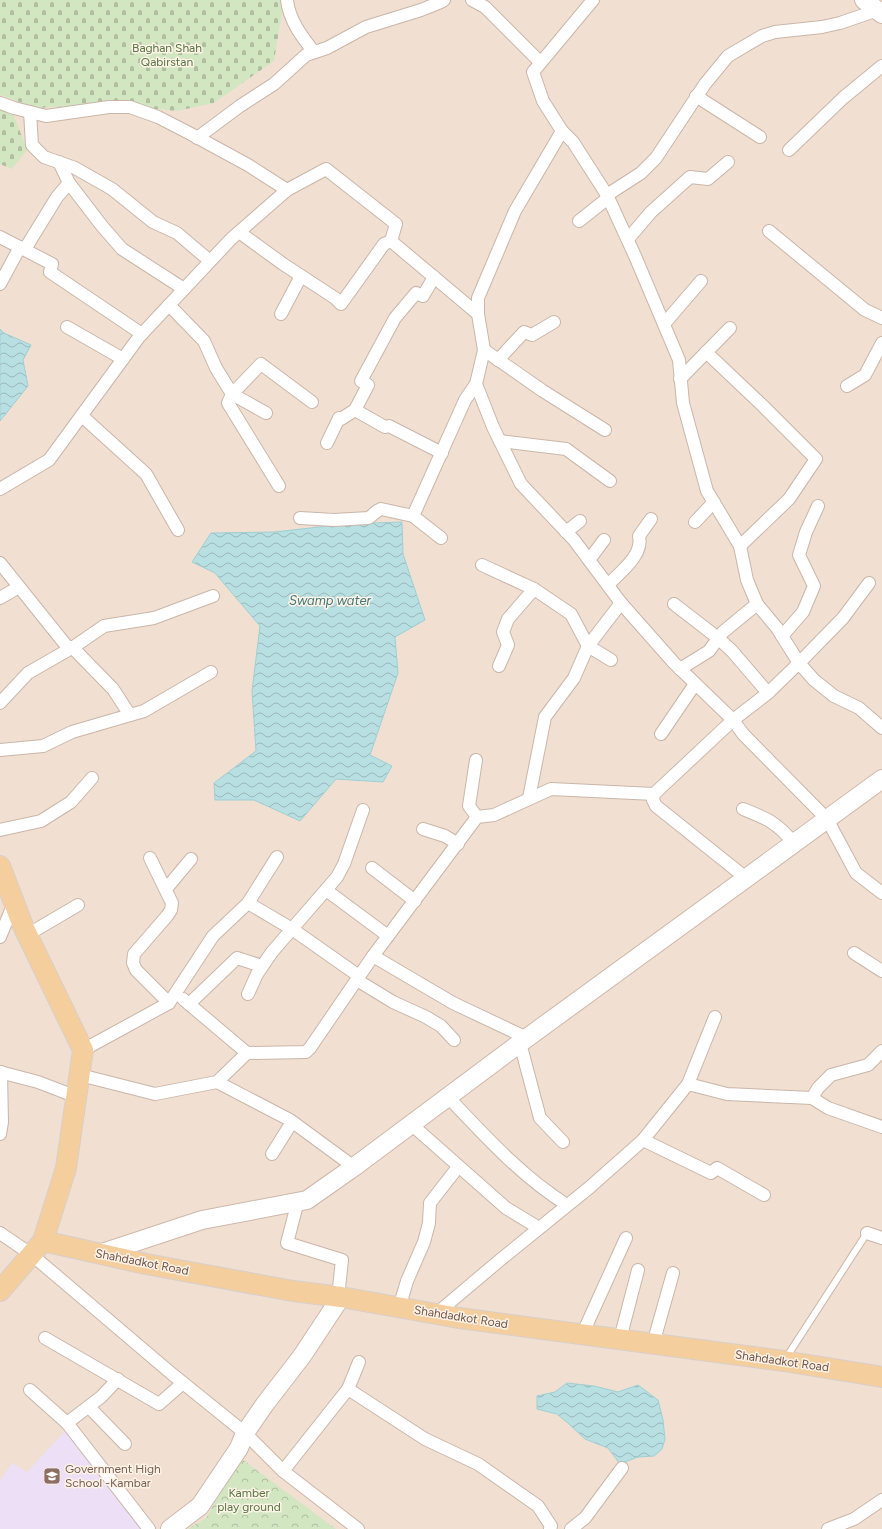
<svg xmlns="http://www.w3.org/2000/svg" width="882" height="1529" font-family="Figtree,sans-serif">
<defs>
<pattern id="forest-crowns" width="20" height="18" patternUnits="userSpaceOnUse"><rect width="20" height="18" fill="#d3e6c2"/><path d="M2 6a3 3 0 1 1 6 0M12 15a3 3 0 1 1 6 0" fill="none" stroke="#b0bda0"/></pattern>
<pattern id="cemetery-stones" width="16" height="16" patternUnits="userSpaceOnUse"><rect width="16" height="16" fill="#d3e6c2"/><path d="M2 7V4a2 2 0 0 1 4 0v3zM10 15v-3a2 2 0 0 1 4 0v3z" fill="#b0bda0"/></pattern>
<pattern id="water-waves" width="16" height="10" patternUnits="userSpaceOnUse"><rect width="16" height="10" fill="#b8dfe2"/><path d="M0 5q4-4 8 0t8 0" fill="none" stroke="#9ab8b9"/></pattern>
</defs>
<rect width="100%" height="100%" fill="#faefe2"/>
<rect fill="#f1e0d1" x="0" y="0" width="882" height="1529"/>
<polygon fill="#ecdff6" points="67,1429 142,1529 0,1529 0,1480 12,1463 27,1472"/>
<polygon fill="url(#forest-crowns)" points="242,1459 336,1529 188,1529 207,1517 230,1472"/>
<g fill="url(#cemetery-stones)">
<polygon points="0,0 284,0 274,61 214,103 177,111 147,108 129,102 37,108 0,95"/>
<polygon points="0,109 13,113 27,150 12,169 0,164"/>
</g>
<g fill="url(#water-waves)" stroke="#9fcfd3">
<polygon points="0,329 4,333 31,345 23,360 28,386 0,421"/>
<polygon points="402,522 403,554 425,620 395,637 398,673 370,755 392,766 383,782 336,779 300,821 254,800 215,800 214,783 256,751 252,691 260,626 215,573 192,562 211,533 275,532 345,524"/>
<polygon points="567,1383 594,1386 618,1392 638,1385 658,1400 663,1420 665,1439 662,1449 654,1456 638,1457 620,1464 608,1448 585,1439 569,1424 557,1414 537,1409 537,1396 555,1392"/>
</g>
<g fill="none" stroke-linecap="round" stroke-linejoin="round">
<g stroke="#cab6a9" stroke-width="8">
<polyline id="lane" points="786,1358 867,1233"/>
</g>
<g stroke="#cab6a9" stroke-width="14">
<g id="street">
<path d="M287,0C289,20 302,37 314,52"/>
<polyline points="472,0 485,7 540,62"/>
<polyline points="593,0 533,72 543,101 562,131 573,142 607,195 635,256 679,360 683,403 707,491 740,546 747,580 757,604 777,628 799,663 814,680 834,696 859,708 882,728"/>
<polyline points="696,96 760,137"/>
<polyline points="0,103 14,108 46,116 109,107 130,107 158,117 191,134 248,165 287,190"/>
<polyline points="30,112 32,145 44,157 75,168 112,189 153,222 177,233 210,261"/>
<polyline points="562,131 515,211 478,298 478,314 484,350 476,384 493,427 521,484 574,540 621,603 674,663 733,720 743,734 827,819 856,873 882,893"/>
<polyline points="197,138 240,106 274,84 306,55 327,48 366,27 421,10 441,2 444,0"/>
<polyline points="789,150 843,98 882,66"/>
<polyline points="59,162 69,183 102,226 122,249 184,289"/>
<polyline points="607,195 641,173 656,158 705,84 728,56 762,36 775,32 822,27 840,23 878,10"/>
<polyline points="579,221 608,198"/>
<polyline points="769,231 865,310 882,318"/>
<polyline points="0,237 52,264 50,272 142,334"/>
<polyline points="628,239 651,212 690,177 708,179 728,162"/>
<polyline points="391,241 478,314"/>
<polyline points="25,249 57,197 69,183"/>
<polyline points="0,284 20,247"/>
<polyline points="169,305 204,341 216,368 232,394 266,413"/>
<polyline points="281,314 301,276"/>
<polyline points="664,324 701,281"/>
<polyline points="67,327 123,359"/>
<polyline points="484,350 543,391 605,430"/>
<polyline points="706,352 763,406 816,459 789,499 740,546"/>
<polyline points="498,360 524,332 532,335 554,322"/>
<polyline points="680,379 730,328"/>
<polyline points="847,386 865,375 882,343"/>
<polyline points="355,410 385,427 389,426 442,453"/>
<polyline points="82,416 146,474 178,530"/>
<polyline points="500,441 566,449 610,481"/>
<polyline points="327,443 339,418 341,419 355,410 368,385 361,381 395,318 416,293 423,296 434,277"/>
<polyline points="279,486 228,403 232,394 261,364 312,402"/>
<polyline points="0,489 49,460 139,337 231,239 287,190 326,169 396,224 391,241 384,244 341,304 335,298 283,264 239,232"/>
<polyline points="413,516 465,400 476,384"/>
<path d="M300,518L334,520L368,518C373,516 375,511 381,509L413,516L441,538"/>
<polyline points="695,522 714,502"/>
<polyline points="566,532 580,521"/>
<polyline points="589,560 604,540"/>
<polyline points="0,563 69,649"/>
<polyline points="482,565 534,589 571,614 588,646 611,660"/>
<path d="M608,585C620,572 644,555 639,536L651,519"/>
<polyline points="0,598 19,587"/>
<polyline points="674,604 718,638 732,651 768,693"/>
<polyline points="782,636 803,612 814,586 799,555 806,532 818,506"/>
<polyline points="72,647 113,689 130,715"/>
<polyline points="499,666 508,645 503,632 508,619 534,589"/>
<polyline points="680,669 709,651 723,632 757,604"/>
<polyline points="0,703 28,673 75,646 104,626 154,618 213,596"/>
<polyline points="661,734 695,684"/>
<polyline points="0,750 43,746 72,732 144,711 211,672"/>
<polyline points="476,760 469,806 477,817"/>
<polyline points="529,798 545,717 574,678 588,646 621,603"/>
<path d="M743,809C768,819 776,822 794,843"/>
<polyline points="423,829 445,836 458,844"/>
<polyline points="0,830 41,821 71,802 92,778"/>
<polyline points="150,858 172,903 171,910 167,916 134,954 133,963 136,970 169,1003"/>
<polyline points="372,868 415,901"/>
<polyline points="746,878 656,806 653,800 654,794 733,720 768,693 799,663 843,618 869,583"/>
<polyline points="166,889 191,859"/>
<polyline points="326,890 388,936"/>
<polyline points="248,903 292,929 359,976"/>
<polyline points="27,935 78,905"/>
<polyline points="0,937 14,903"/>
<polyline points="854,953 882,971"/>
<polyline points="373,956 453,1003 527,1038"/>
<polyline points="357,980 393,1002 426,1017 441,1026 454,1040"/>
<polyline points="248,994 257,974 272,952 337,877 344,864 363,810"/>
<polyline points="183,999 247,1053"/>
<polyline points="189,1004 237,958 262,966"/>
<polyline points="520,1043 540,1118 563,1142"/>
<polyline points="83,1050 169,1003 213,936 248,903 277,857"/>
<polyline points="0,1072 38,1082 77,1097"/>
<polyline points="80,1075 155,1094 217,1082 247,1053 306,1052 310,1048 373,956 477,817 494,815 551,789 654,794"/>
<polyline points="217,1082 290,1120 354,1167"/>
<polyline points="688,1084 727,1094 812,1098 828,1108 882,1127"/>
<path d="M448,1097C485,1136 521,1176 567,1205"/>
<polyline points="812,1098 818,1088 831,1075 868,1065 882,1051"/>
<polyline points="411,1124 506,1208 539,1228"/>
<polyline points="0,1134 2,1122 1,1072"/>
<polyline points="643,1140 711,1173 717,1168 764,1195"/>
<polyline points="272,1154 292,1122"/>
<polyline points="298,1201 287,1243 342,1260 338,1297"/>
<polyline points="0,1233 32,1255 172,1374 245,1433 283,1471 358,1529"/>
<polyline points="867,1233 882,1238"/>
<polyline points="399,1308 407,1281 424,1242 429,1223 430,1203 458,1167"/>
<polyline points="436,1314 500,1260 590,1187 643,1140 688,1084 715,1017"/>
<polyline points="582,1335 626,1238"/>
<polyline points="45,1338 159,1404 183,1383"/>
<polyline points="620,1339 638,1270"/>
<polyline points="653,1344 673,1273"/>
<polyline points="348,1389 425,1439 478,1464 538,1506 551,1526 550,1529"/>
<polyline points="30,1390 67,1423 149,1529"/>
<polyline points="89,1407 125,1444"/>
<polyline points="67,1423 101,1397 118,1379"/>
<polyline points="283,1471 348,1389 359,1362"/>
<polyline points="571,1529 585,1518 622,1468"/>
<polyline points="828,1529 854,1519 882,1500"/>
</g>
</g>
<g stroke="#cfb7aa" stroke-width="20">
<g id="secondary">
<polyline points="864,0 882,14"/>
<polyline points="99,1254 202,1220 307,1200 354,1167 520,1043 882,779"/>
<polyline points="170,1529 200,1506 239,1448 245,1433 265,1404 302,1356 341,1297"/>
</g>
</g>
<g stroke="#d7cfcc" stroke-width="22">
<g id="primary">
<polyline points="0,866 23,926 83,1050 66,1168 43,1241 0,1291"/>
<polyline points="43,1241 146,1264 293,1291 341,1297 459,1318 784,1361 882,1377"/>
</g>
</g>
<use href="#lane" stroke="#fff" stroke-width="6"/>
<use href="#street" stroke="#fff" stroke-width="12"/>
<use href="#secondary" stroke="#fff" stroke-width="18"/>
<use href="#primary" stroke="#f5ce9e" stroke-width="20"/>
</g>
<defs>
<g id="school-square" transform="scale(0.9)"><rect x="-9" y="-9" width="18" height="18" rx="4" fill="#8d6e63" stroke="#fef3e7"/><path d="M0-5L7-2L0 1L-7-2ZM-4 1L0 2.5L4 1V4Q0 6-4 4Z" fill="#fff"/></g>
</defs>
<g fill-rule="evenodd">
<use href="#school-square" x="52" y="1476"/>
</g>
<g text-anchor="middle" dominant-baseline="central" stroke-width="3" stroke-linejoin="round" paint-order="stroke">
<g font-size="12" fill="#567543" stroke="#fef3e7">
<text x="167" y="48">Baghan Shah<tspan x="167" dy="14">Qabirstan</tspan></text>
<text x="249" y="1493">Kamber<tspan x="249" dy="14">play ground</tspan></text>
</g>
<g font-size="12" fill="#70554a" stroke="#fef3e7">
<text transform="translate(142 1262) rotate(11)">Shahdadkot Road</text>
<text transform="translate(461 1317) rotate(9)">Shahdadkot Road</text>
<text transform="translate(782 1361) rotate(8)">Shahdadkot Road</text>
</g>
<g font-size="12" fill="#785e54" stroke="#fef3e7" text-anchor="start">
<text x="65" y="1469">Government High<tspan x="65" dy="14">School -Kambar</tspan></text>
</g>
<g font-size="13" font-style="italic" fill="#43777b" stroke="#fef3e7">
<text x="330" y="600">Swamp water</text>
</g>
</g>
</svg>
